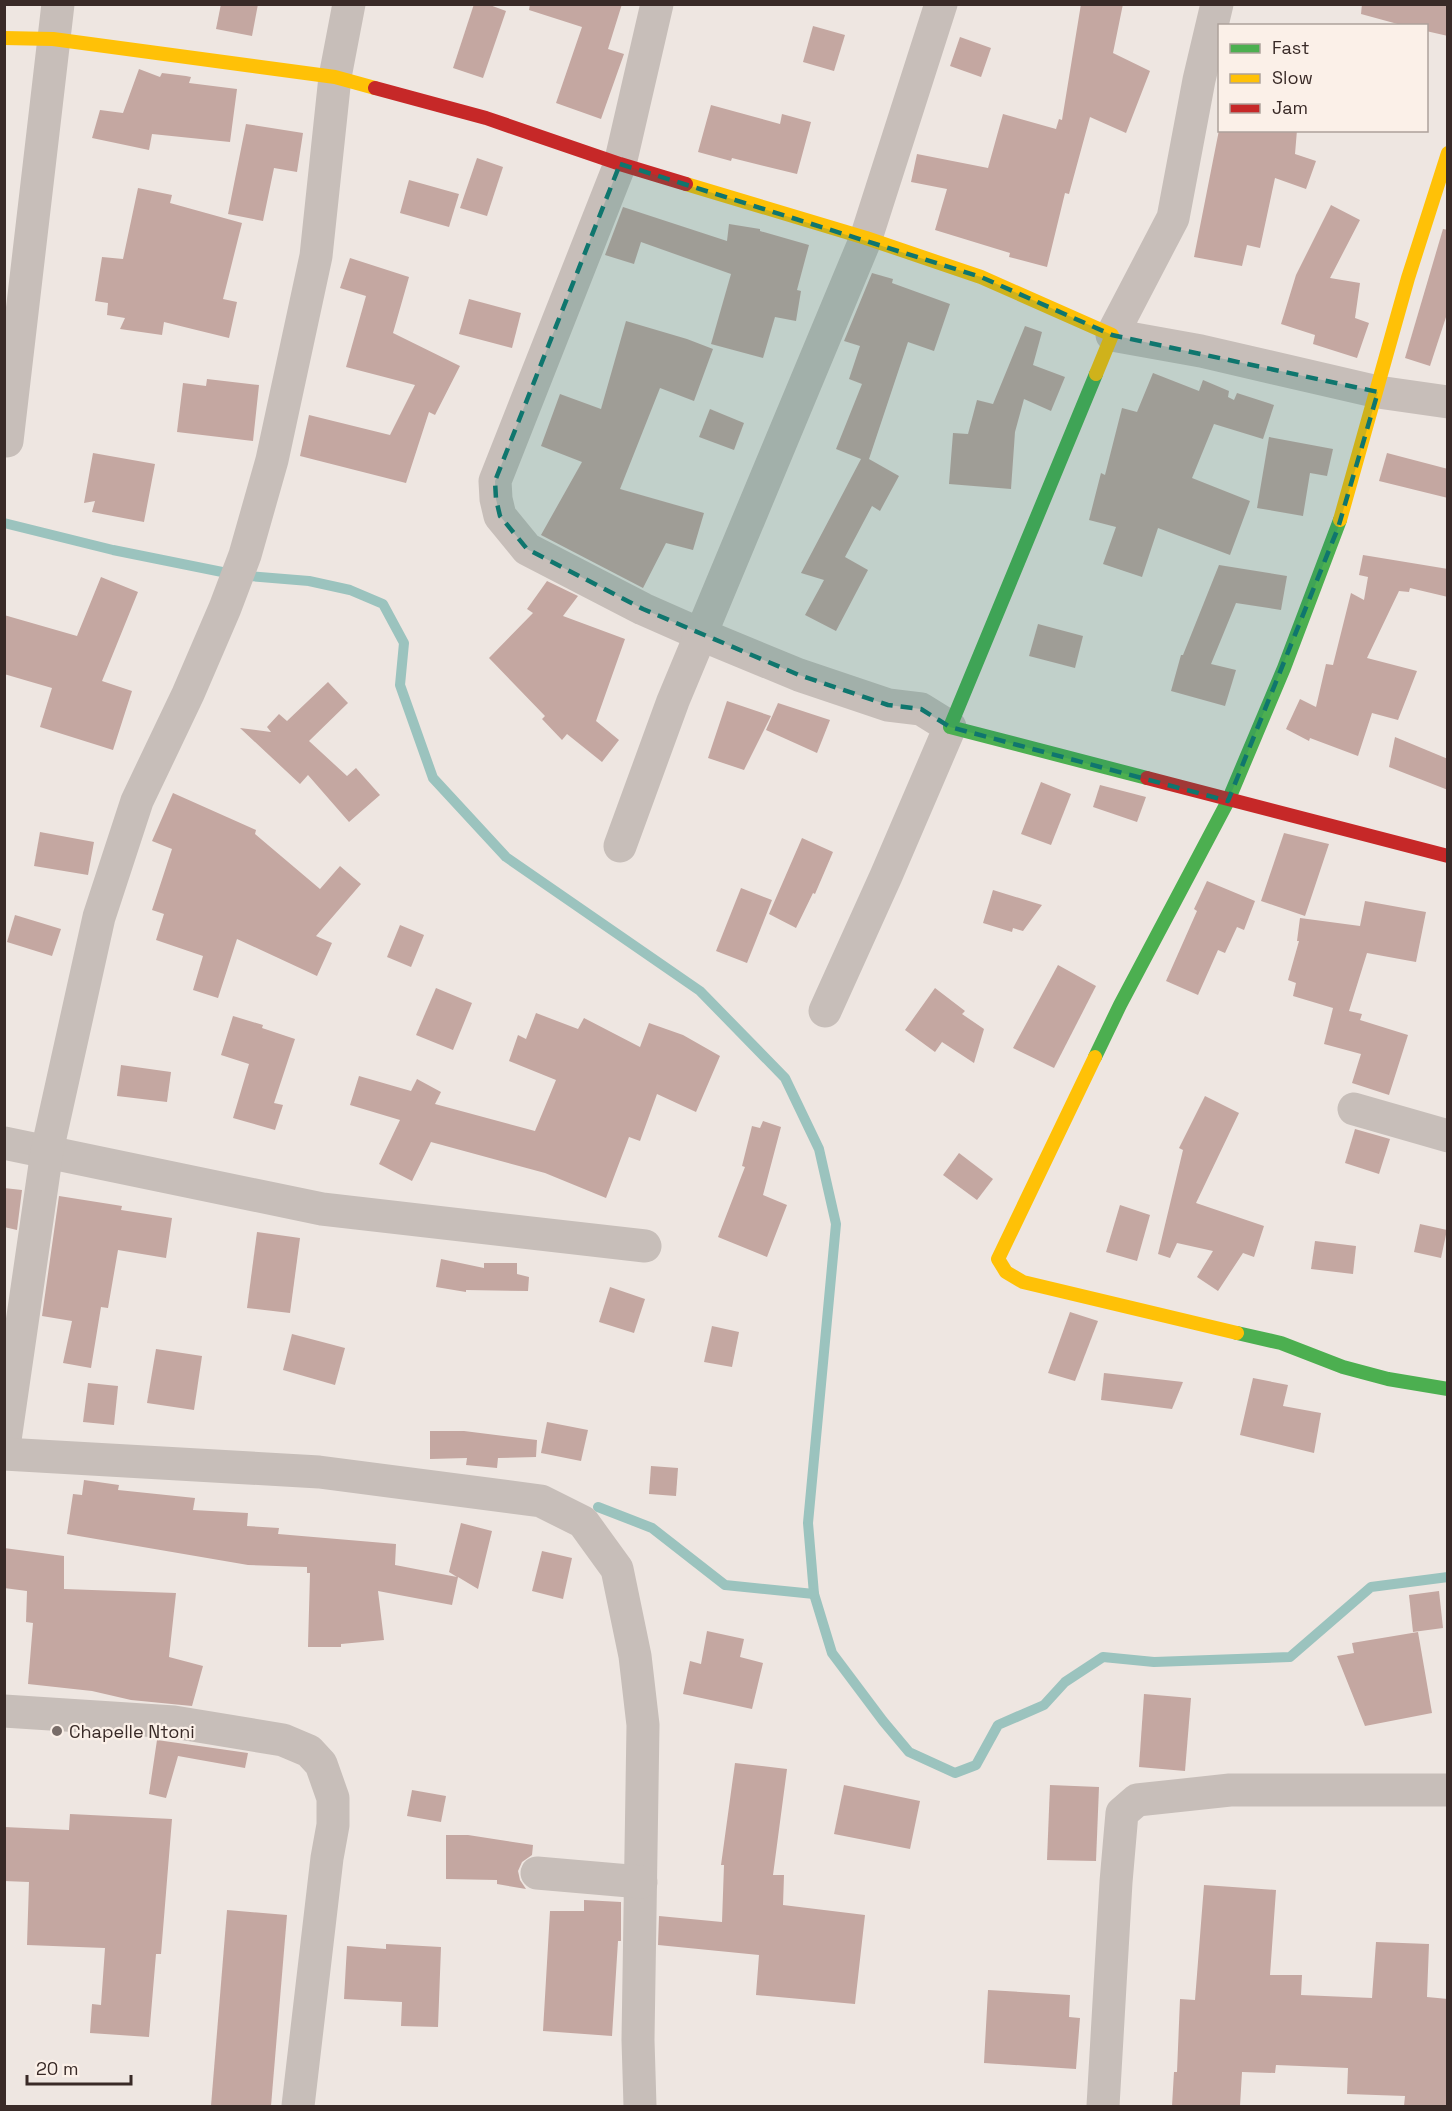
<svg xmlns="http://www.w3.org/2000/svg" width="1452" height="2111" font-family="'Space Grotesk',sans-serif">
<rect width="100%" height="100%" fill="#eee6e1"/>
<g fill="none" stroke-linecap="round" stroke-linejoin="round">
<g stroke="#9bc3be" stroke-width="10">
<polyline points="4,523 113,550 237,575 309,581 350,590 383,604 404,643 400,685 433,778 506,857 700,991 785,1078 819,1149 836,1224 808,1523 814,1594 832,1653 883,1721 909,1752 955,1773 976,1765 998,1725 1044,1705 1065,1682 1103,1657 1154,1662 1290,1657 1371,1587 1448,1577"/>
<polyline points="598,1507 652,1528 725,1585 814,1594"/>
</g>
</g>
<g fill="#c4a7a1">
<polygon points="221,4 258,4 252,36 216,29"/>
<polygon points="474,4 487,4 506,11 483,78 453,68"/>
<polygon points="530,4 622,4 608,49 624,54 601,119 556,103 582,27 529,10"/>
<polygon points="1081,4 1123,4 1113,53 1150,71 1126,133 1090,117 1069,194 1065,193 1047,267 1009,257 1010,253 935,230 947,189 911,182 917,154 988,168 1003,114 1056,129 1059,119 1062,120"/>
<polygon points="1362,4 1448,4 1448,36 1426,31 1426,26 1405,26 1361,14"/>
<polygon points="813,26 845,35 834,71 803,62"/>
<polygon points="960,37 991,48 981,77 950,66"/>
<polygon points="139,69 160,77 162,73 186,76 191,77 189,83 237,89 230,142 152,134 149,150 92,138 100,110 123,113"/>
<polygon points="711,105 780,124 782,114 811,122 797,174 732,158 731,161 698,152"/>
<polygon points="246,124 303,133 297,172 274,168 263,221 228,214"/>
<polygon points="1219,130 1297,130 1295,154 1316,161 1306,189 1275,178 1260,248 1247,245 1242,266 1194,257"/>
<polygon points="477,158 503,167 487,216 460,208"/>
<polygon points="409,180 459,194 449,227 400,213"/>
<polygon points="138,188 172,195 170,203 242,223 223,299 237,302 229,338 164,322 162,335 120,329 125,318 107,315 108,303 95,301 102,257 123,259"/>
<polygon points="1331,205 1360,220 1330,278 1360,283 1355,318 1369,323 1357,358 1313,344 1315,335 1281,324 1296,275"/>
<polygon points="623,207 727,241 729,224 760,229 760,231 809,245 797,290 801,291 796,321 775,317 763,358 711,344 731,274 641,242 634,264 605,255"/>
<polygon points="1443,229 1448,230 1448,311 1430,366 1405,358"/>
<polygon points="350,258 409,277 393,333 460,366 435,415 429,412 406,483 300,456 309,415 390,435 415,385 346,367 366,296 340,288"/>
<polygon points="872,273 893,279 892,283 950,304 934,351 908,342 869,459 899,476 880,511 872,506 845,557 868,570 836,631 805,615 824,580 801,573 861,459 836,449 862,384 849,379 860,346 844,341"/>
<polygon points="469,299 521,313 512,348 459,334"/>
<polygon points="626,321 687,339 713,349 694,401 660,388 620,489 704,513 693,550 666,543 643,588 541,535 582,462 541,446 560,394 601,409"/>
<polygon points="1025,326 1042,332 1033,365 1065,377 1051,411 1024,399 1015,432 1011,489 949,484 953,433 968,434 977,400 993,404"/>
<polygon points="1153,373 1199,391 1203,380 1229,391 1228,397 1234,400 1237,393 1274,405 1263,439 1214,424 1192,478 1250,501 1230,555 1158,528 1142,577 1103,564 1116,527 1089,520 1101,473 1105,475 1122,408 1137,412"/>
<polygon points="207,379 259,385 253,441 177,432 183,383 206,386"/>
<polygon points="710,409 744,423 734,450 699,437"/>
<polygon points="1269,437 1333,449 1327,476 1310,473 1303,516 1257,508"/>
<polygon points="93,453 155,464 144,522 92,512 95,501 84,503"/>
<polygon points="1387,453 1448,469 1448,498 1379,481"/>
<polygon points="1363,555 1448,569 1448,597 1410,588 1409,592 1399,591 1367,658 1417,671 1398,720 1372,713 1358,756 1310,738 1309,741 1286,729 1300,699 1316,707 1326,664 1333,665 1351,593 1364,600 1368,577 1359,575"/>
<polygon points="1219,565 1287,576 1281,610 1236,603 1211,664 1236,670 1225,706 1171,691 1181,655 1183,655"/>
<polygon points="101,577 138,592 102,681 132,691 113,750 40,727 52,688 4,674 4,615 77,636"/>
<polygon points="547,581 578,596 563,616 625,639 596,721 619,740 602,762 567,734 562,740 542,719 545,716 489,658 533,613 527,609"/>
<polygon points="1038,624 1083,636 1075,668 1029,656"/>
<polygon points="328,682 348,703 309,741 347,776 356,768 380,795 349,822 308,775 300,784 240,728 271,732 267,727 279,714 287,721"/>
<polygon points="727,701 771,716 744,770 708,758"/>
<polygon points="778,703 830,720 817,753 766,730"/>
<polygon points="1395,737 1448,759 1448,790 1389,767"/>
<polygon points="1041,782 1071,794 1051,845 1021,834"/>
<polygon points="1100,785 1146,797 1137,822 1093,807"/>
<polygon points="173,793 256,830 255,834 320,889 340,866 361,884 316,936 332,943 317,976 237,939 218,998 193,990 203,956 156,940 164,914 152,910 172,849 152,841"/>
<polygon points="40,832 94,842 88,875 34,866"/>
<polygon points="1284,833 1329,844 1305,916 1261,901"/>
<polygon points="802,838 833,852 815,894 813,893 796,928 769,914"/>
<polygon points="1207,881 1255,901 1244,930 1237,927 1225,953 1218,950 1198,995 1166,981 1197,911 1194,909"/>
<polygon points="741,888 772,900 747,963 716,951"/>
<polygon points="993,890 1042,905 1023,931 1013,928 1012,932 983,923"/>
<polygon points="1365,901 1426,912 1416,962 1367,953 1349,1011 1362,1014 1360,1020 1408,1035 1389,1095 1352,1083 1361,1054 1324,1044 1333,1008 1293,996 1296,983 1288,980 1299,941 1297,941 1300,918 1360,926"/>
<polygon points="15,915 61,929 52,956 7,942"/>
<polygon points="400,925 424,935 411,967 387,957"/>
<polygon points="1058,965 1096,986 1054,1068 1013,1048"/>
<polygon points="436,988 472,1003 453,1050 416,1035"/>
<polygon points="935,988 965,1011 962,1014 984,1029 974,1063 942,1042 935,1052 905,1030"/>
<polygon points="536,1013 578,1029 584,1018 640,1047 649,1023 683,1035 720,1056 696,1112 657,1094 640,1141 629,1137 606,1198 545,1173 431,1142 412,1181 379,1164 400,1120 350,1105 359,1076 411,1091 417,1079 441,1092 435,1104 535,1131 556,1080 509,1061 518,1035 526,1039"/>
<polygon points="233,1016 263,1025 262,1028 295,1039 274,1103 283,1105 275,1130 233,1118 249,1064 221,1055"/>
<polygon points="121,1065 171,1072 167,1102 117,1096"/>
<polygon points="1205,1096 1239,1113 1196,1203 1264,1226 1254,1257 1243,1253 1218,1291 1197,1277 1213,1251 1177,1243 1170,1258 1158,1254 1183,1150 1179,1148"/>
<polygon points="763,1121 781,1127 763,1195 787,1205 767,1257 718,1237 745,1167 742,1166 752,1126 760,1128"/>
<polygon points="1355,1129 1390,1139 1379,1174 1345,1163"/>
<polygon points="959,1153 993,1179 977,1200 943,1175"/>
<polygon points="4,1188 22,1190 17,1230 4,1227"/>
<polygon points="59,1196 122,1206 121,1210 172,1218 166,1258 118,1250 108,1308 101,1307 91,1368 63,1363 72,1321 42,1316"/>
<polygon points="1120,1205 1150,1215 1137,1261 1106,1252"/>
<polygon points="1420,1224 1447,1230 1441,1258 1414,1252"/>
<polygon points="257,1232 300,1238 290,1313 247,1308"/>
<polygon points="1315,1241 1356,1246 1353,1274 1311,1269"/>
<polygon points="441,1259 484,1268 484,1263 517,1263 517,1274 529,1277 528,1291 466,1290 466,1292 436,1287"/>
<polygon points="610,1287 645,1299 634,1333 599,1322"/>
<polygon points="1070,1312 1098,1321 1075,1381 1048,1373"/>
<polygon points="712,1326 739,1332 732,1367 704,1362"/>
<polygon points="292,1334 345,1348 335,1385 283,1370"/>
<polygon points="156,1349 202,1356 194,1410 147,1403"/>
<polygon points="1104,1373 1183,1382 1172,1409 1101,1400"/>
<polygon points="1253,1378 1288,1385 1283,1406 1321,1413 1314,1453 1240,1435"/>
<polygon points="88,1383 118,1386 114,1425 83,1422"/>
<polygon points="547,1422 588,1430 581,1461 541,1453"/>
<polygon points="430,1431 464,1431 537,1440 536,1457 498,1458 497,1468 466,1465 467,1458 430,1459"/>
<polygon points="651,1466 678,1468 676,1496 649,1494"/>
<polygon points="84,1480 119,1485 118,1490 195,1498 193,1510 248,1513 247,1526 279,1528 278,1534 396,1544 395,1565 457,1577 449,1572 461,1523 492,1531 478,1589 458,1577 452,1605 378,1591 384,1640 341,1644 341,1647 308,1647 310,1573 307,1573 307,1567 248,1565 67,1534 73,1494 82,1495"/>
<polygon points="4,1548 64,1556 64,1589 176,1593 169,1657 203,1666 192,1706 131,1700 92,1691 28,1684 33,1623 26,1622 27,1591 4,1588"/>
<polygon points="542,1551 572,1558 563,1599 532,1591"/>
<polygon points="1439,1591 1443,1628 1413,1632 1409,1595"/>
<polygon points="707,1631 744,1639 740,1657 763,1663 752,1709 683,1694 690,1661 701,1664"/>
<polygon points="1418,1632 1432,1713 1365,1726 1337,1656 1354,1653 1352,1643"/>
<polygon points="1144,1694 1191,1698 1185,1771 1139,1767"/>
<polygon points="157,1740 248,1753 245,1768 178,1756 166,1798 149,1794"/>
<polygon points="735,1763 787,1769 773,1875 784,1875 783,1905 865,1915 855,2004 756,1995 759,1955 658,1945 659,1916 722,1922 724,1865 721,1865"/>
<polygon points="844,1785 920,1801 910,1849 834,1834"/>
<polygon points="1050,1785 1099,1787 1096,1861 1047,1860"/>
<polygon points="412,1790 446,1796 441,1822 407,1816"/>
<polygon points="70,1814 172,1819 161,1954 156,1954 149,2037 90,2033 92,2004 101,2005 105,1948 27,1945 29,1882 4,1881 4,1827 69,1830"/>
<polygon points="446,1835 468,1835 533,1845 532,1855 522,1862 518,1871 520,1880 526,1889 497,1884 497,1880 446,1879"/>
<polygon points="1204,1885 1276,1890 1270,1975 1302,1975 1301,1995 1372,1998 1376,1942 1429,1944 1427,1997 1448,1999 1448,2106 1404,2106 1405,2096 1347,2094 1348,2068 1276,2065 1275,2073 1242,2072 1240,2106 1172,2106 1174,2072 1177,2072 1180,1999 1195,2000"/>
<polygon points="584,1900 621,1902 621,1941 618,1941 612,2036 543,2031 550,1911 584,1911"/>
<polygon points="227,1910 287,1915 271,2106 211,2106"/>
<polygon points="386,1944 441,1947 438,2027 401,2026 402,2002 344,1999 347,1946 386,1949"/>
<polygon points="988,1990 1070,1995 1069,2017 1080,2018 1076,2069 984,2063"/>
</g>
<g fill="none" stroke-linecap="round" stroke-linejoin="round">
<g stroke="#c7beb9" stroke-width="33">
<polyline points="657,4 620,164 495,481 496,499 500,516 527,549 643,609 702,635 799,675 888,705 921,709 950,727 886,876 825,1011"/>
<polyline points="1217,4 1199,80 1173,218 1112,335 1201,351 1378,392 1448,402"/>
<polyline points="7,441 58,4"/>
<polyline points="620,846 673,701 866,238 941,4"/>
<polyline points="1354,1109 1448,1136"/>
<polyline points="4,1143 322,1209 645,1246"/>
<polyline points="4,1447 47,1151 99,917 137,801 188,694 225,608 245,555 272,460 316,256 335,77 349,4"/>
<polyline points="4,1454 319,1472 541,1501 583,1522 617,1569 635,1656 643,1725 638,2040 640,2106"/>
<polyline points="4,1711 174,1722 283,1740 309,1751 321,1764 333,1798 333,1825 327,1858 298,2106"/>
<polyline points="537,1873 641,1882"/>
<polyline points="1103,2106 1116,1882 1122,1813 1137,1800 1230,1790 1448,1790"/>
</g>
<g stroke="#4caf50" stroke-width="14">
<polyline points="1096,374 950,727 1147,778"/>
<polyline points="1095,1057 1120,1005 1228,801 1284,668 1340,520"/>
<polyline points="1237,1333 1281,1343 1343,1367 1388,1379 1448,1389"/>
</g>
<g stroke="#ffc107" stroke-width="14">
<polyline points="4,38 53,39 335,77 375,88"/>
<polyline points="686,184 866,238 981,277 1112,335 1096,374"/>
<polyline points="1340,520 1408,278 1448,153"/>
<polyline points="1095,1057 998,1259 1006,1272 1023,1282 1237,1333"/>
</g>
<g stroke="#c62828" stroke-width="14">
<polyline points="375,88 486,118 620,164 686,184"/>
<polyline points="1147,778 1448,856"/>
</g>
</g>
<path fill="#0f766e" fill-opacity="0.2" stroke="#0f766e" stroke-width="4.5" stroke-dasharray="12 8" stroke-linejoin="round" d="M620,164L981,277L1112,335L1378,392L1338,528L1228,801L950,727L921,709L888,705L799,675L643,609L527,549L500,516L496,499L495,481Z"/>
<circle fill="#786c68" stroke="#fbf0e8" stroke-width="2" cx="57" cy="1731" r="6"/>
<g text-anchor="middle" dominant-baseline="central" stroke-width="4.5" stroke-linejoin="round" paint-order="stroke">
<g font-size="18" fill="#392a27" stroke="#fbf0e8" text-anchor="start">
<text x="69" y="1731">Chapelle Ntoni</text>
</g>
</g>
<rect width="1452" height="2111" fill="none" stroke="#392a27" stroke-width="12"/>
<rect x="1218" y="24" width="210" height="108" fill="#fbf0e8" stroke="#ada19b" stroke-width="1.5"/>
<rect x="1230" y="44" width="30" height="9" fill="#4caf50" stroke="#ada19b" stroke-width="1.5"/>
<text x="1272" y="54" font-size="18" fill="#392a27">Fast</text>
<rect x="1230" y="74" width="30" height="9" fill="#ffc107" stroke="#ada19b" stroke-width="1.5"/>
<text x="1272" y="84" font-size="18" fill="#392a27">Slow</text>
<rect x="1230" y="104" width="30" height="9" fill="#c62828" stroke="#ada19b" stroke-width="1.5"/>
<text x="1272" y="114" font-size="18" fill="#392a27">Jam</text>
<path d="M27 2075v9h104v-9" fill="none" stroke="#392a27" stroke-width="3"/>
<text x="36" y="2075" font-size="18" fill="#392a27" stroke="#fbf0e8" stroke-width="4.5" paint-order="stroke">20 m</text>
</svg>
